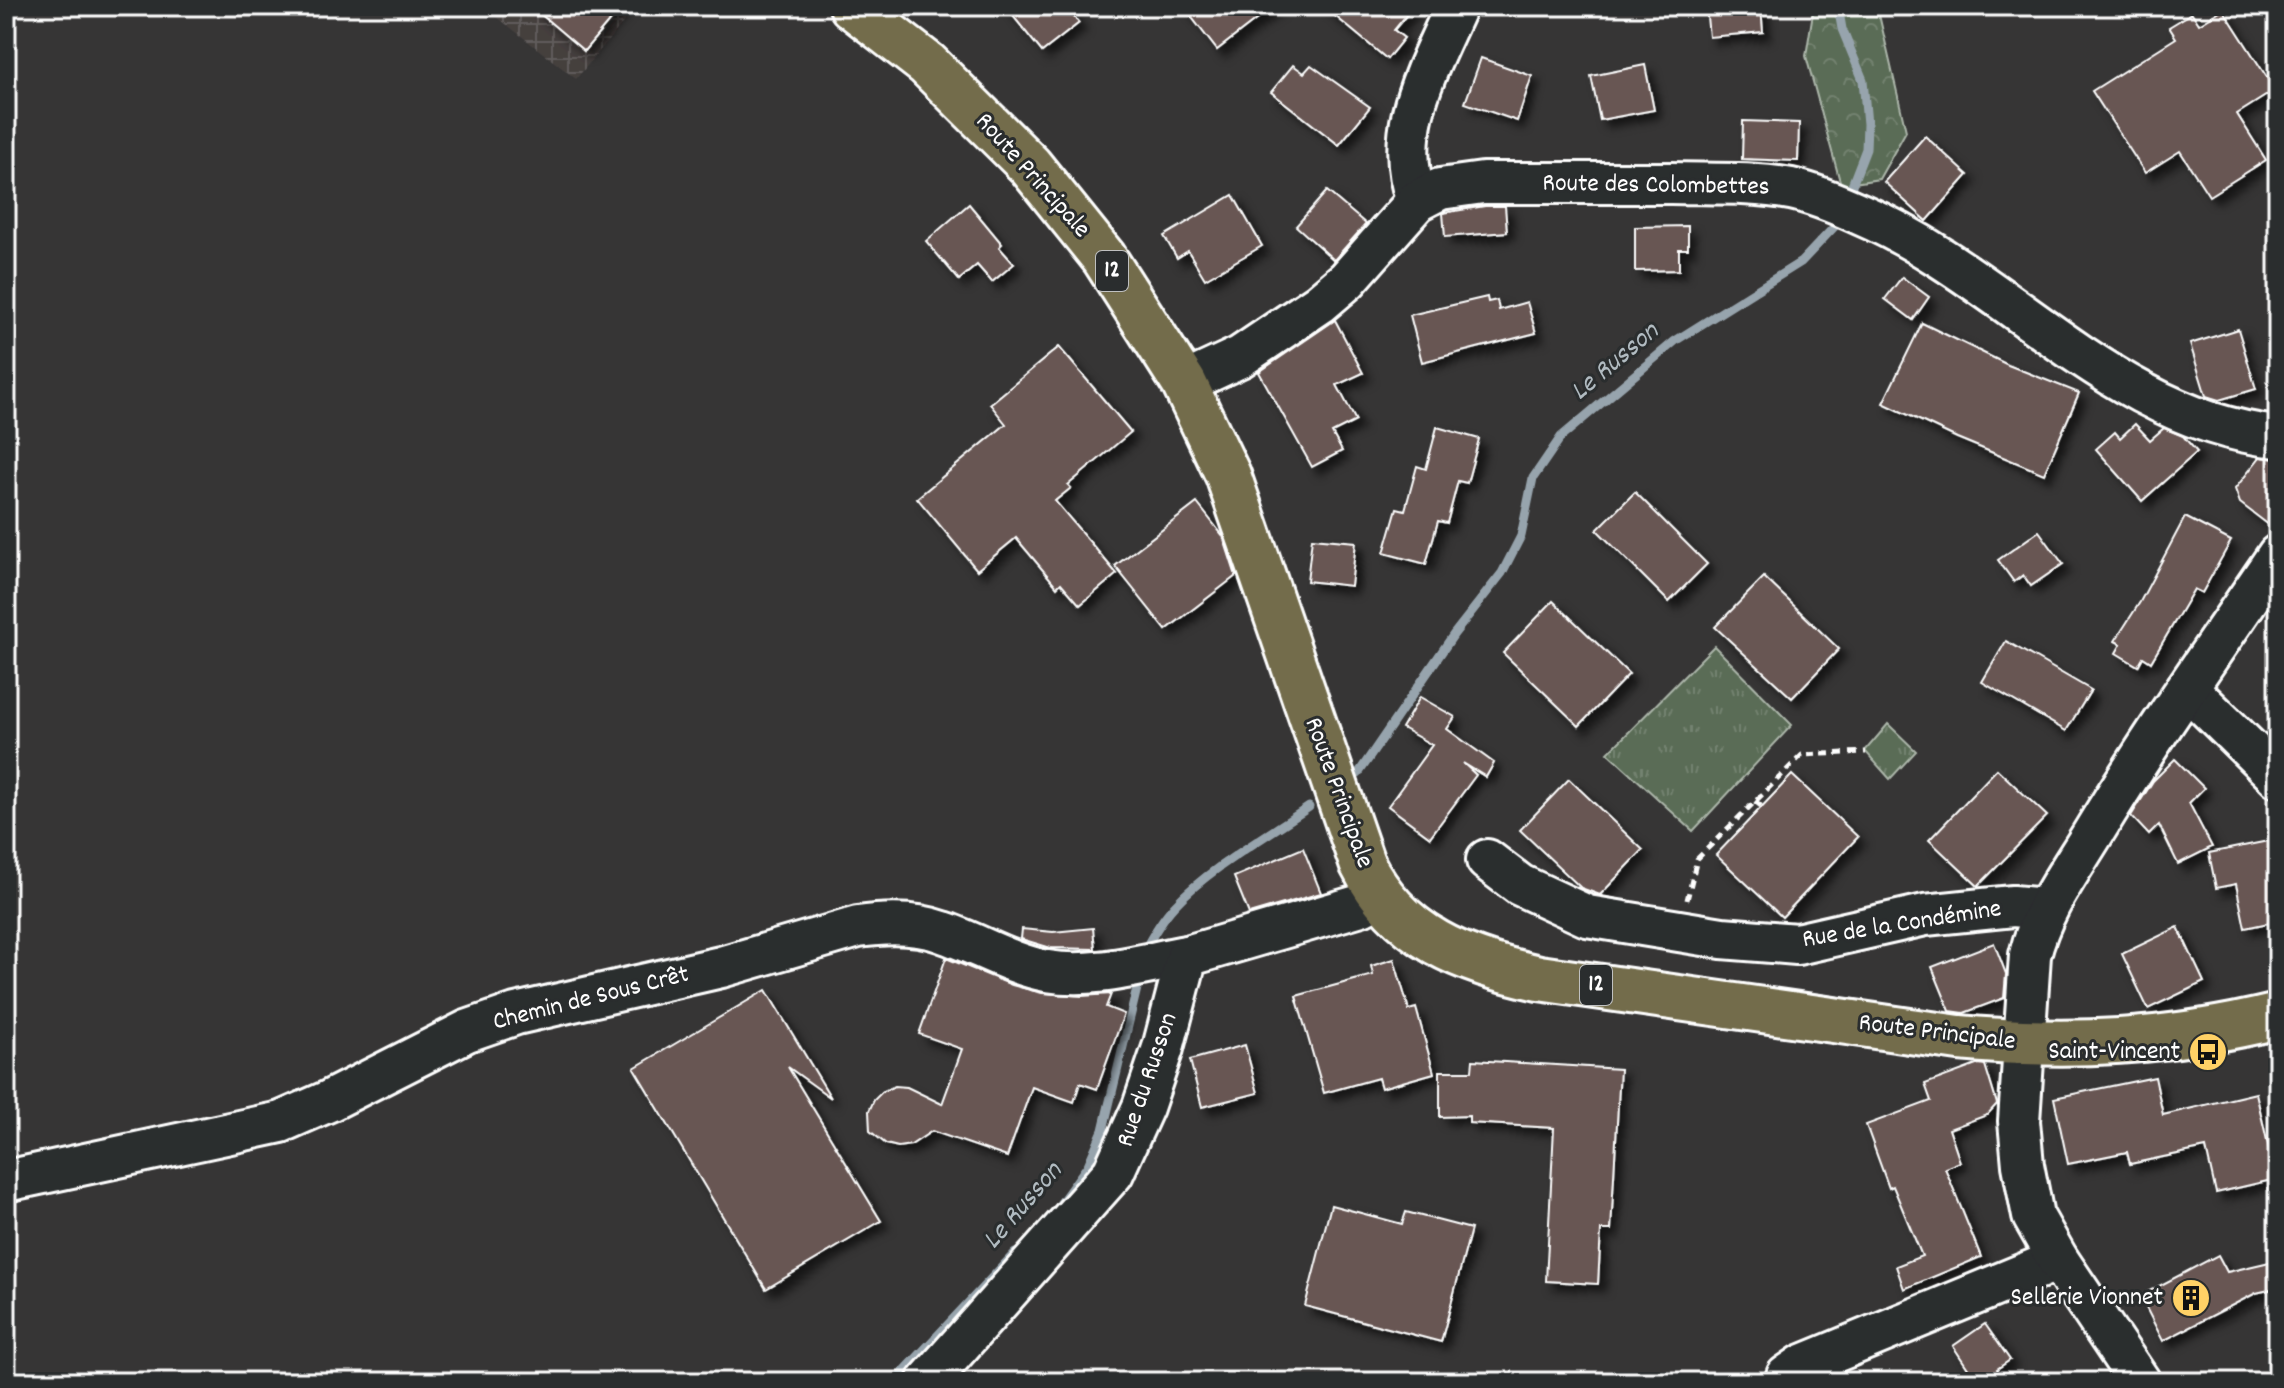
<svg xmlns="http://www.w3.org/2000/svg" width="2284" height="1388" font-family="Dekko,sans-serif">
<defs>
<pattern id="industrial-grid" width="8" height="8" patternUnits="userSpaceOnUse" patternTransform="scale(2)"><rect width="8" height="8" fill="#453f3e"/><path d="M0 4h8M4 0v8" fill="none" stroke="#615c5b"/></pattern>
<pattern id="forest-crowns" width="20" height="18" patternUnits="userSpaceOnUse" patternTransform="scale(2)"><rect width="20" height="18" fill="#5a6c56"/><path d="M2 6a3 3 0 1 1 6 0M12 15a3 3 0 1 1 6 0" fill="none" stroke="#73826f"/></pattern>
<pattern id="park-tufts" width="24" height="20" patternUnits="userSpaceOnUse" patternTransform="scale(2)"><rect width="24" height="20" fill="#5a6c56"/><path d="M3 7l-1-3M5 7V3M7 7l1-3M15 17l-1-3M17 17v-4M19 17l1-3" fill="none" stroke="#73826f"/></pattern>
<filter id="shadow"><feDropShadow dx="7" dy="7" stdDeviation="4" flood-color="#0009"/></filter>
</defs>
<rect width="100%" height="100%" fill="#363535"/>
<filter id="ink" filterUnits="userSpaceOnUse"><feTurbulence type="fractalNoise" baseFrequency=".0125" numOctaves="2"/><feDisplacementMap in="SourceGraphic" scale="16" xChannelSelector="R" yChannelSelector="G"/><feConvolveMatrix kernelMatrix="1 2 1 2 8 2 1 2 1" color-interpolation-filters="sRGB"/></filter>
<g filter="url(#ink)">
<polygon fill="url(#industrial-grid)" points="483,6 637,6 576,79"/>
<polygon fill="url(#forest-crowns)" stroke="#acb6aa" stroke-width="2" points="1814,6 1877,6 1906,131 1879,179 1841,185 1806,56"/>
<g fill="url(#park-tufts)" stroke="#acb6aa" stroke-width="2">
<polygon points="1714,646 1792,725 1693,831 1608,753"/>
<polygon points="1888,724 1916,751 1890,779 1865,751"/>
</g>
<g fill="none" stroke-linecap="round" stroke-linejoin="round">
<g stroke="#97a4ad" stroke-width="9">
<polyline points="1838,6 1842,29 1863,80 1867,124 1866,149 1847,198"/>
<polyline points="1358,774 1454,634 1502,573 1521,536 1533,478 1561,437 1675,341 1801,262 1836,225 1840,216"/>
<path d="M1143,953C1152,936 1161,920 1174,906C1208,869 1267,836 1309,807"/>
<polyline points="1060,1204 1088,1165 1103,1130 1139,980"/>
<polyline points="894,1382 1015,1253"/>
</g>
</g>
<g fill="#685653" stroke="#fff" stroke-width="2" filter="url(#shadow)">
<polygon points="531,6 622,6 584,51"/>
<polygon points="1005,6 1065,6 1079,23 1042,52"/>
<polygon points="1183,6 1274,6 1217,50"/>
<polygon points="1323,6 1414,6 1394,30 1404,38 1387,59"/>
<polygon points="1706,6 1761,6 1763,32 1709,37"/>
<polygon points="2223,9 2275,90 2237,114 2266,160 2209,196 2180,151 2145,173 2092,91 2176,38 2169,27 2192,13 2199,24"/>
<polygon points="1481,58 1532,76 1517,121 1465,103"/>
<polygon points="1293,65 1304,73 1311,65 1370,107 1339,145 1271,92"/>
<polygon points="1645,65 1654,110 1600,120 1591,76"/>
<polygon points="1743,121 1799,123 1798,161 1742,159"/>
<polygon points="1925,136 1968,175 1927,221 1884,182"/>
<polygon points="1327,191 1366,224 1334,260 1296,226"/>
<polygon points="1233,195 1262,246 1205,279 1188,251 1177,258 1164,236"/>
<polygon points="969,204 1002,244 999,247 1014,264 992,282 977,265 959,280 926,241"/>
<polygon points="1485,206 1505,206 1507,232 1445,237 1443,213"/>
<polygon points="1688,226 1688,249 1679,249 1679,270 1635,271 1635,227"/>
<polygon points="1902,277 1929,297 1913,320 1885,299"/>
<polygon points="1487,297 1488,302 1497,300 1499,310 1527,302 1536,333 1422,362 1410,315"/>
<polygon points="1335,320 1363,373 1337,385 1356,421 1332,433 1342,451 1312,467 1259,372"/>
<polygon points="1922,323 2008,365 2079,393 2044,474 1957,438 1883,403"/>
<polygon points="2238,329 2256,389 2219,400 2206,396 2190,344"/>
<polygon points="1059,347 1131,432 1068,485 1071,488 1055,501 1117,574 1080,605 1061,583 1057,587 1016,538 977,570 917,498 1006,424 990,404"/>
<polygon points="2135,424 2150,440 2164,428 2183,436 2197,452 2142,501 2096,449 2115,432 2120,438"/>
<polygon points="1437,427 1479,439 1467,483 1458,481 1447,523 1438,521 1426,564 1384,553 1397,508 1405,510 1417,466 1426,469"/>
<polygon points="2260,457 2278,459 2278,532 2240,503 2235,489"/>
<polygon points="1635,492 1707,564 1669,602 1597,530"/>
<polygon points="1197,503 1223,536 1236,576 1166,630 1115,566"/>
<polygon points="2185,517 2231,541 2202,593 2194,589 2151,662 2143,657 2138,666 2116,653 2121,644 2115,641 2140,602"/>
<polygon points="2039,531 2063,564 2031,586 2023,575 2014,582 1998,560"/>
<polygon points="1312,538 1356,542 1351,586 1307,581"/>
<polygon points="1764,577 1839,649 1792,698 1715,627"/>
<polygon points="1553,601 1629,674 1579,726 1503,653"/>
<polygon points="2006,641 2091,690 2066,731 1982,682"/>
<polygon points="1420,697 1455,717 1447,729 1494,763 1486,777 1463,763 1476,775 1430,837 1388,806 1432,745 1402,728"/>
<polygon points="2175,759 2204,788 2189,803 2212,847 2178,864 2159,825 2149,835 2131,816 2153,781"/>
<polygon points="1997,769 2047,816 1978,886 1929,840"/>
<polygon points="1792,775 1858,837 1782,917 1716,855"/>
<polygon points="1569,779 1643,850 1600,895 1581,888 1520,830"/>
<polygon points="2278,839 2278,921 2245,928 2236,884 2216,888 2209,853"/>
<polygon points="1303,848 1321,893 1249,914 1234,877"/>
<polygon points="2178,927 2204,982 2148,1009 2122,954"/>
<polygon points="1093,928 1095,949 1051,948 1021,939 1022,929 1053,932"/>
<polygon points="1994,943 2006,974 2004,998 1964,1013 1950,1011 1932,967"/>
<polygon points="946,958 1012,985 1042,993 1082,996 1111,994 1106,1007 1124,1014 1097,1089 1080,1083 1074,1102 1032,1087 1007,1157 932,1131 911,1145 898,1147 886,1144 870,1131 869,1111 874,1100 883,1091 895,1086 907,1087 942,1104 962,1049 919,1034"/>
<polygon points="1394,959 1409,1010 1416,1008 1434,1073 1381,1088 1378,1078 1324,1093 1296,996 1373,975 1371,966"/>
<polygon points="766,990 831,1098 788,1067 881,1221 766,1289 634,1068"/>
<polygon points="1245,1045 1258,1093 1202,1107 1190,1060"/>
<polygon points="1473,1060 1620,1069 1611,1230 1601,1230 1598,1284 1546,1281 1554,1128 1469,1123 1469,1116 1440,1117 1440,1071 1472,1071"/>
<polygon points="1979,1064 1985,1065 1997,1104 1987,1115 1949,1129 1960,1162 1945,1168 1981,1257 1904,1289 1896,1266 1922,1256 1893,1186 1889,1188 1866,1125 1931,1101 1925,1084"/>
<polygon points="2155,1077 2163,1115 2256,1093 2276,1179 2216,1193 2206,1148 2130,1164 2127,1152 2068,1164 2054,1098"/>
<polygon points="1331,1205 1402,1224 1406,1212 1471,1229 1441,1342 1305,1306"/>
<polygon points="2218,1255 2227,1272 2278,1260 2278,1288 2256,1293 2163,1341 2140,1296"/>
<polygon points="1985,1324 2010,1360 1997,1369 2006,1382 1977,1382 1953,1346"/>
</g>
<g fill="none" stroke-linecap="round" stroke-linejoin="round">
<g stroke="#fff" stroke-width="46">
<g id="minor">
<path d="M1417,201C1391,130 1428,70 1456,6"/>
<path d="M1184,383L1240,357L1320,303L1347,280L1417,201L1440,189L1483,183C1546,183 1608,183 1671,183C1711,184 1752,182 1791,189C1814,194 1838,204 1860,214C2004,275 2115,421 2278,437"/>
<polyline points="2187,688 2278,777"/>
<polyline points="1487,860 1520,885 1587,916 1722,938 1797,944 1925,915 2013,906 2047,909"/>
<path d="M6,1181L281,1122L329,1101L467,1031L516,1014L721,967L858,927C886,923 916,922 943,932C978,944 1010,964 1047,971C1094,979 1141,964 1187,956"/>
<polyline points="927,1382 1113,1173 1143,1107 1163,1048 1187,956 1361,905 1380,895"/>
<polyline points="1785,1382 1787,1376 1803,1365 2058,1260"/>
<path d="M2140,1382L2058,1260L2033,1216L2023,1165L2019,1121L2030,955C2041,909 2071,870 2095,830C2152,736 2216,646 2278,555"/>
</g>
</g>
<g stroke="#fff" stroke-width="50">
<path id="major" d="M852,6L927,64L1030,166L1104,258L1184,383L1228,475L1362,863C1399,938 1463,961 1539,978L1959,1038C2072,1048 2168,1043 2278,1016"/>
</g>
<g stroke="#fff" stroke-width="5" stroke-dasharray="8 6" stroke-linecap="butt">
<polyline points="1755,801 1762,807"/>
<polyline points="1687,900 1697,859 1802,755 1866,752"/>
</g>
<use href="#minor" stroke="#2a2d2e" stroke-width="40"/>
<use href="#major" stroke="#736c4b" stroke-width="44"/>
</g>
</g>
<defs>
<g id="bus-disc" transform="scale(2)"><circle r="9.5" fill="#ffd166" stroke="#2a2d2e"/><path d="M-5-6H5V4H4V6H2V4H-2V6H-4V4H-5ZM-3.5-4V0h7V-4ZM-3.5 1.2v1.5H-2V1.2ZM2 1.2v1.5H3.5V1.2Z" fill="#111"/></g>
<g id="building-disc" transform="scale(2)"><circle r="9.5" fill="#ffd166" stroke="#2a2d2e"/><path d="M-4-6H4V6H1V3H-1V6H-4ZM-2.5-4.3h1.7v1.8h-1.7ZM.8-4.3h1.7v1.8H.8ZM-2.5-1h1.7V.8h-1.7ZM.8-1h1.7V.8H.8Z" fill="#111"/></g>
</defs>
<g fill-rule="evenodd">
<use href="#bus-disc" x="2208" y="1052"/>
<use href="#building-disc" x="2191" y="1298"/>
</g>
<g text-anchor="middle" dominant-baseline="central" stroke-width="6" stroke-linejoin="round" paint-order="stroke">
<g fill="#2a2d2e" stroke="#bfc0c0" stroke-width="2">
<rect x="1096" y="251" width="32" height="40" rx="6"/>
<rect x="1580" y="965" width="32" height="40" rx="6"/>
</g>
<g font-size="24" font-weight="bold" fill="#fff">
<text x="1112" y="271">12</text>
<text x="1596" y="985">12</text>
</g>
<g font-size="26" fill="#fff" stroke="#2a2d2e">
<text transform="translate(1032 176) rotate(48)">Route Principale</text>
<text transform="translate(1656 186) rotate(1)">Route des Colombettes</text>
<text transform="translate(1338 793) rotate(70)">Route Principale</text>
<text transform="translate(1902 925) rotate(-9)">Rue de la Condémine</text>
<text transform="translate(591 999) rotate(-14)">Chemin de Sous Crêt</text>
<text transform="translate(1937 1033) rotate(7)">Route Principale</text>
<text transform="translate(1148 1080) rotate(-71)">Rue du Russon</text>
</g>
<g font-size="26" fill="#fff" stroke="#2a2d2e" text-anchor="end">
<text x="2180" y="1052">Saint-Vincent</text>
<text x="2163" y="1298">Sellerie Vionnet</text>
</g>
<g font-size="28" font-style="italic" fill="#b1bbc1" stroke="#2a2d2e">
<text transform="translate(1616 363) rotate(-40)">Le Russon</text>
<text transform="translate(1024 1207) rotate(-49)">Le Russon</text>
</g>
</g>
<rect width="2284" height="1388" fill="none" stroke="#2a2d2e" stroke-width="32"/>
<rect x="16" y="16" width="2252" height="1356" fill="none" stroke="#fff" stroke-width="3" filter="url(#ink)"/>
</svg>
